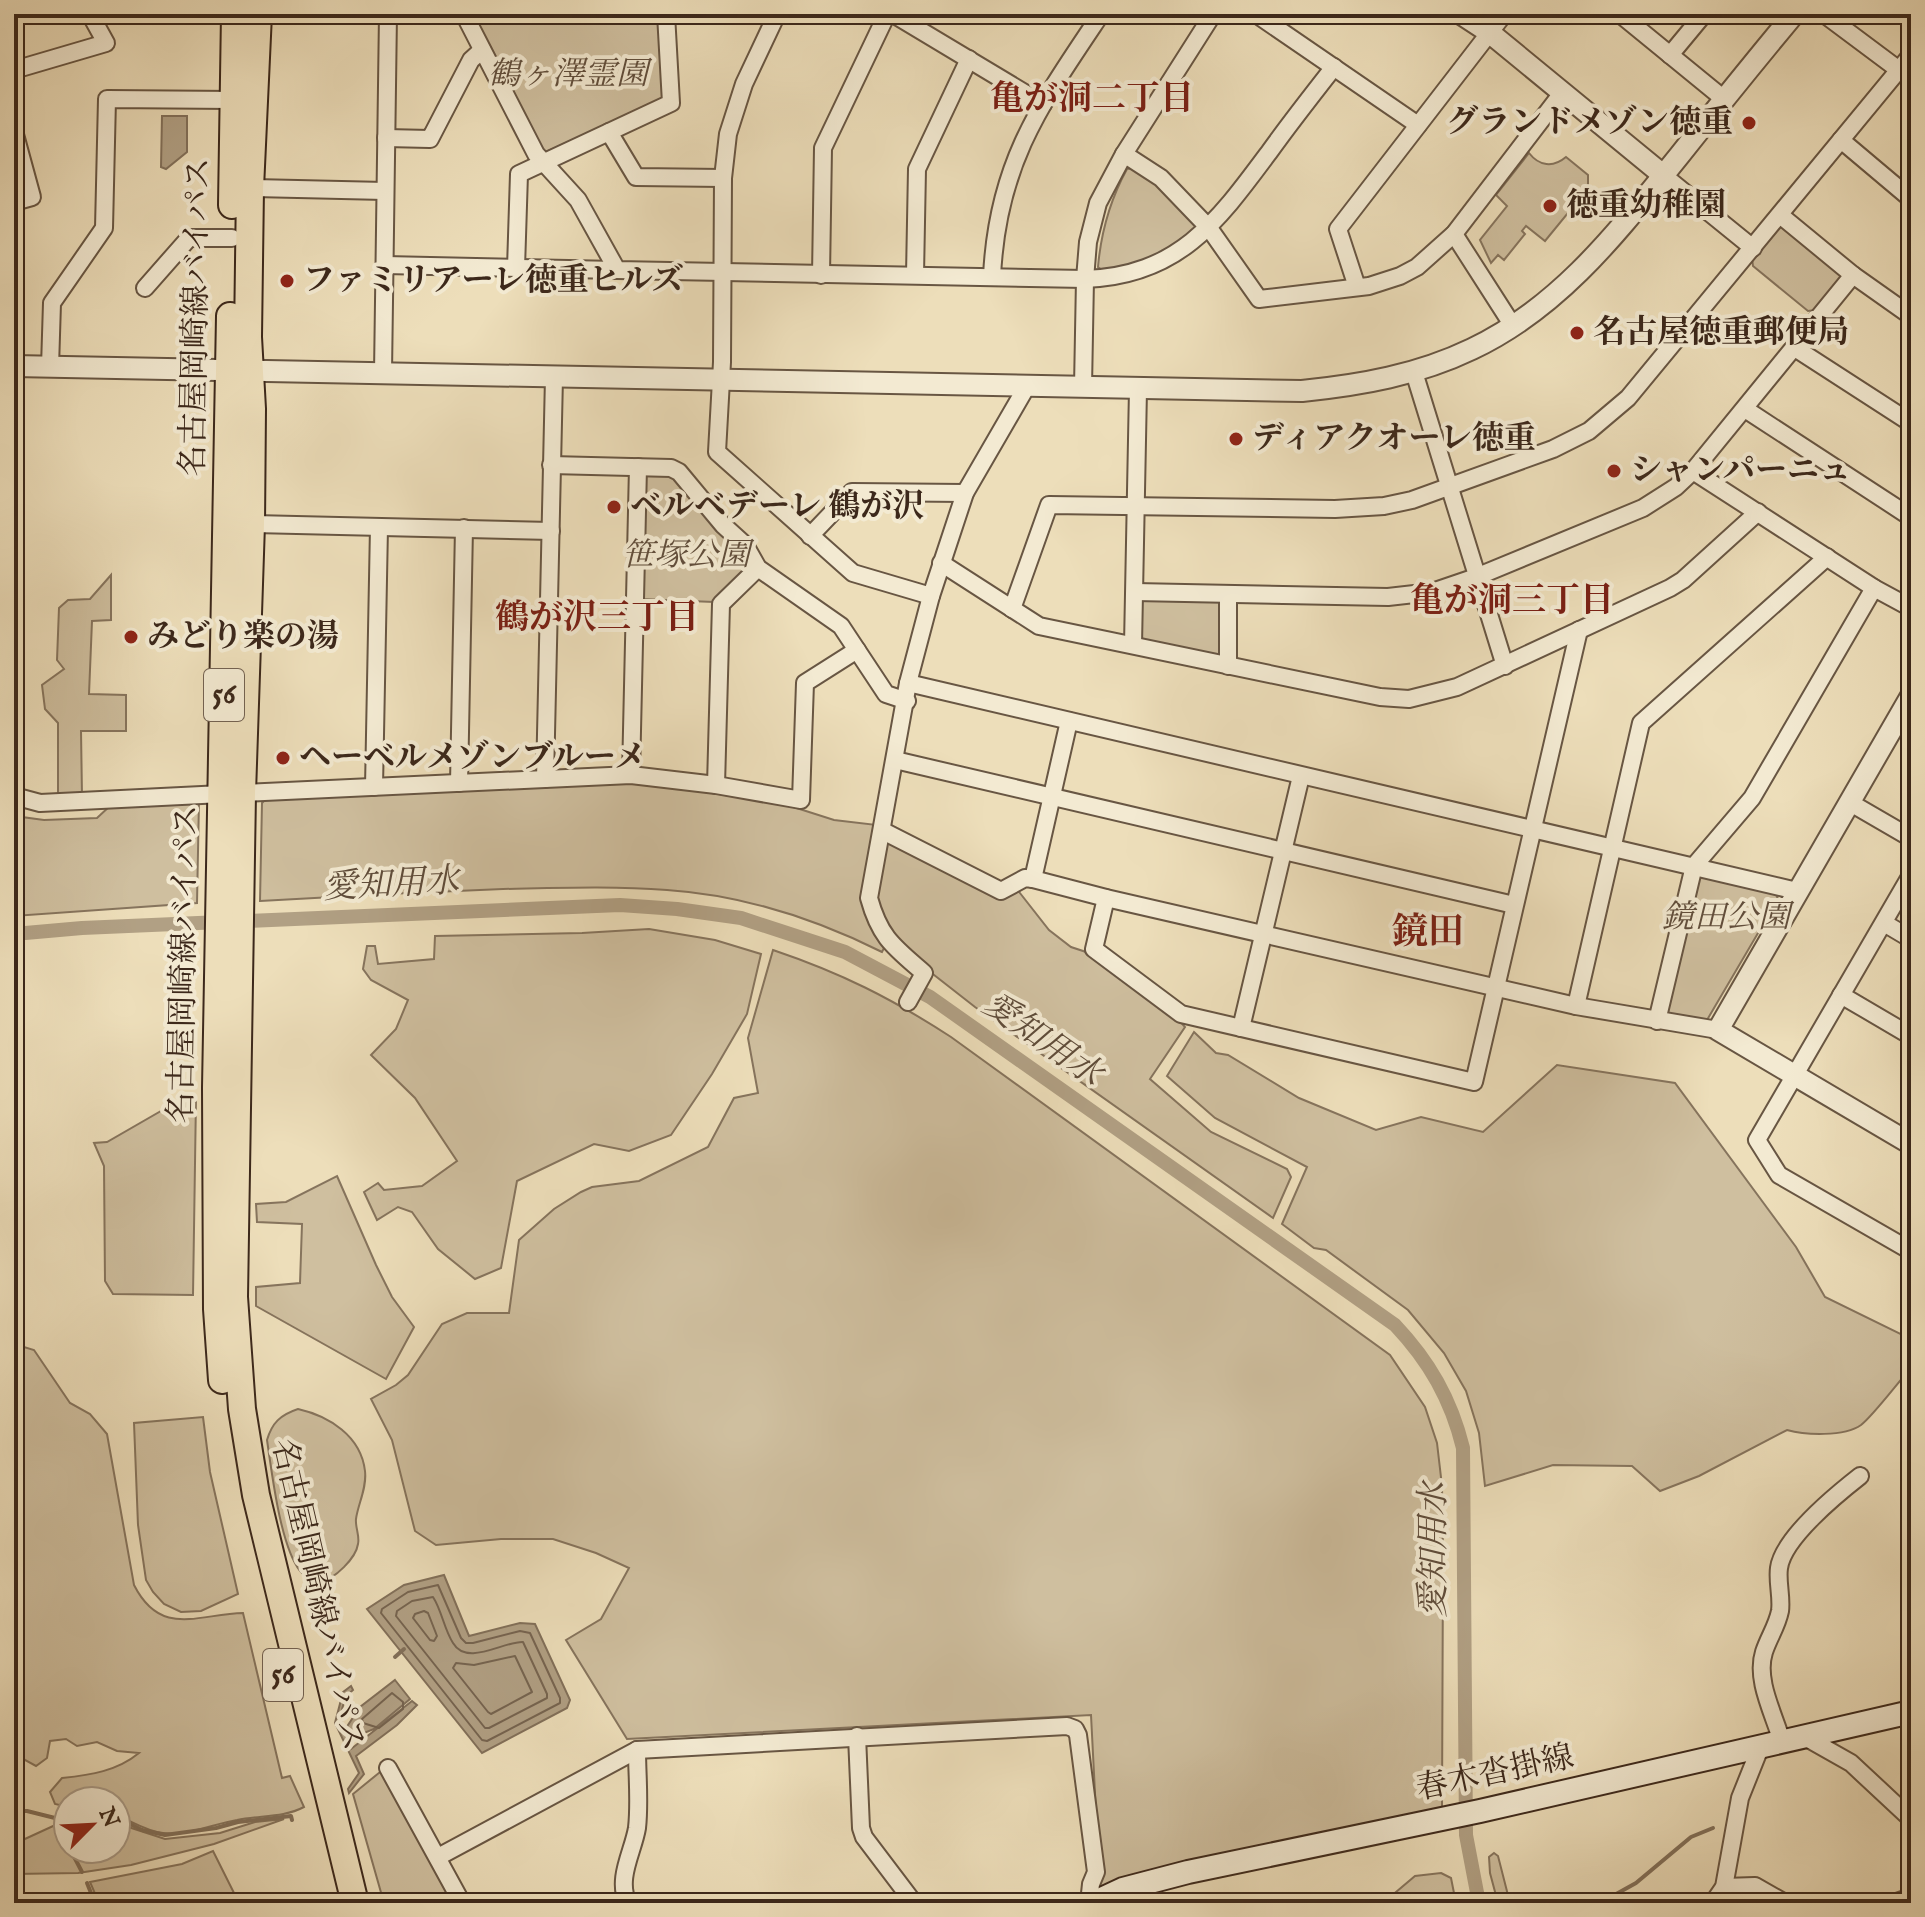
<svg xmlns="http://www.w3.org/2000/svg" width="1925" height="1917" font-family="'IM FELL English','Noto Serif JP',serif">
<rect width="100%" height="100%" fill="#eddeba"/>
<filter id="stains"><feTurbulence type="fractalNoise" baseFrequency=".0025" numOctaves="4"/><feColorMatrix values="0 0 0 0 .2 0 0 0 0 .09 0 0 0 0 .02 0 0 0 .5 -.17"/></filter>
<radialGradient id="worn" r=".72"><stop offset=".6" stop-color="#630" stop-opacity="0"/><stop offset="1" stop-color="#630" stop-opacity=".3"/></radialGradient>
<g fill="#cfbf9f" stroke="#86745d" stroke-width="2">
<polygon points="468,14 659,14 664,96 661,100 546,152 540,152"/>
<path d="M1529,153C1539,166 1553,168 1566,157L1588,175V189L1574,202L1568,213L1545,241L1526,226L1522,231L1525,234L1504,260L1498,255L1491,263L1480,240L1507,206L1496,195Z"/>
<path d="M1134,168L1159,183L1196,222L1195,231L1156,258L1103,271L1098,267C1101,232 1110,200 1127,169Z"/>
<polygon points="1777,227 1786,227 1842,274 1842,278 1815,310 1808,311 1753,266 1752,258"/>
<polygon points="671,472 748,561 748,569 714,602 641,599 643,477 650,473"/>
<polygon points="111,575 111,620 92,621 89,694 126,695 126,731 81,731 82,796 58,797 58,723 45,709 42,685 64,669 57,660 59,608 68,600 90,599"/>
<polygon points="1145,598 1221,600 1223,654 1218,657 1145,642 1140,635 1141,604"/>
<path d="M633,781L784,804L834,820L877,825L868,871L885,946L882,952C816,919 741,895 667,890C613,886 558,888 503,889C422,892 341,896 260,901L262,803L267,798Z"/>
<polygon points="199,800 197,903 14,916 14,816 44,820 97,818 111,805"/>
<polygon points="887,840 1016,888 1049,930 1071,947 1086,952 1178,1019 1185,1027 1150,1079 1211,1132 1287,1169 1291,1177 1273,1218 975,1007 906,953 897,944 873,897"/>
<polygon points="1703,875 1775,892 1778,899 1707,1020 1670,1017 1667,1012 1698,878"/>
<polygon points="649,929 715,940 761,954 747,1014 712,1074 671,1135 629,1151 594,1144 517,1181 501,1268 475,1279 438,1249 412,1212 398,1207 377,1220 364,1192 378,1183 384,1190 422,1186 457,1161 415,1098 371,1055 396,1029 408,1000 371,980 363,969 367,946 375,946 378,964 434,959 435,936 582,933"/>
<path d="M773,950C841,973 891,998 951,1037L1390,1355L1425,1407L1437,1443L1442,1486L1443,1560L1442,1807L1433,1813L1100,1891L1091,1715L627,1739L566,1640L601,1619L629,1568L596,1553L553,1539H501L436,1545L415,1531L392,1440L371,1399L396,1385L408,1375L442,1324L467,1313H509L519,1240L554,1209L581,1192L592,1187L639,1181L708,1147L734,1098L758,1093L748,1038Z"/>
<path d="M1194,1032L1216,1053L1228,1055L1299,1098L1376,1130L1421,1117L1483,1132L1557,1065L1675,1083L1796,1247L1825,1297L1911,1339V1368C1899,1381 1873,1416 1861,1425C1844,1437 1805,1435 1787,1430L1699,1476L1660,1491L1632,1466L1553,1465L1485,1486L1479,1433L1466,1391L1444,1353L1408,1310L1326,1250L1314,1248L1282,1224L1307,1167L1215,1118L1167,1076Z"/>
<polygon points="187,1096 196,1098 193,1295 113,1294 105,1281 104,1166 94,1143 107,1142"/>
<polygon points="337,1176 376,1265 392,1297 414,1327 386,1379 256,1306 256,1287 300,1283 302,1224 257,1222 256,1204 286,1202"/>
<path d="M14,1344L34,1350L70,1403L90,1414L107,1434L134,1585C161,1638 198,1614 243,1613L282,1778L290,1776L304,1807C283,1818 260,1815 237,1820C213,1824 187,1836 163,1833C145,1831 132,1821 116,1815V1801H68V1807L55,1804L50,1792L62,1778C91,1775 117,1771 139,1753L117,1751L97,1742L77,1746L66,1739L50,1741L47,1758L36,1766L14,1754Z"/>
<path d="M298,1409C329,1416 361,1436 365,1471C367,1488 358,1504 356,1519C355,1527 360,1536 358,1544C356,1558 335,1579 320,1582C313,1583 304,1576 300,1571C280,1545 272,1473 267,1440C272,1423 280,1415 298,1409Z"/>
<polygon points="203,1417 210,1472 238,1594 201,1611 181,1612 164,1604 153,1592 146,1580 138,1525 134,1423"/>
<polygon points="385,1768 457,1903 384,1903 353,1794"/>
<polygon points="284,1819 214,1844 131,1865 78,1873 14,1874 14,1844 64,1821 68,1820 68,1849 116,1849 116,1823 165,1839 220,1833 255,1822"/>
<polygon points="213,1851 238,1901 233,1903 99,1903 90,1882 182,1864"/>
<polygon points="1494,1853 1498,1856 1510,1903 1498,1903 1490,1873 1489,1857"/>
<polygon points="1441,1873 1451,1878 1456,1903 1383,1903 1415,1876"/>
</g>
<g fill="#b1a084" stroke="#82705a" stroke-width="2">
<polygon points="162,116 187,116 187,152 166,169 161,167"/>
<polygon points="444,1575 469,1636 520,1623 535,1624 570,1700 567,1708 482,1753 367,1609 404,1585"/>
<path d="M395,1680L410,1699L374,1729L347,1740L351,1749L412,1701L417,1705L397,1725L356,1756L364,1774L349,1793L348,1789L359,1773L335,1723L343,1692L351,1686L353,1690C342,1698 338,1719 344,1731L360,1707Z"/>
</g>
<g fill="none" stroke-linecap="round" stroke-linejoin="round">
<g stroke="#766450" stroke-width="2">
<polygon points="438,1585 461,1638 466,1643 473,1643 520,1631 530,1633 560,1698 560,1703 487,1741 482,1740 381,1613 382,1609 408,1592"/>
<path d="M433,1597C442,1611 444,1629 453,1643C467,1667 504,1641 523,1642L547,1694V1698L489,1728H485L396,1616L397,1611L412,1601Z"/>
<polygon points="424,1611 428,1613 437,1636 434,1641 430,1640 413,1618 415,1614"/>
<polygon points="515,1656 532,1692 491,1714 488,1712 453,1668 456,1663 474,1665"/>
<polygon points="392,1693 403,1702 403,1709 379,1728 363,1723 362,1719"/>
</g>
<g stroke="#82705a" stroke-width="4">
<polyline points="395,1657 404,1649"/>
<polyline points="14,1811 27,1811 55,1818 68,1812"/>
<polyline points="116,1817 142,1830 165,1835 216,1828 238,1822 291,1816 292,1820"/>
<polyline points="55,1818 68,1844"/>
<polyline points="70,1849 82,1872"/>
<polyline points="87,1883 95,1903"/>
<polyline points="1600,1903 1636,1883 1691,1837 1713,1828"/>
</g>
<path stroke="#b1a084" stroke-width="14" d="M14,934L82,928L620,905L677,909L741,918L845,952L930,997L1395,1325C1429,1361 1451,1399 1463,1448L1466,1835L1479,1903"/>
<g stroke="#685643" stroke-width="20">
<g id="minor">
<path d="M464,14L536,154L578,200L617,270L1085,279C1179,276 1218,221 1270,151C1290,123 1312,95 1334,67"/>
<polyline points="777,14 744,84 728,134 723,178 722,362 717,452 853,573 931,596"/>
<polyline points="893,14 1043,104"/>
<polyline points="1256,14 1418,125"/>
<polyline points="1620,14 1724,99"/>
<polyline points="1824,14 1911,79"/>
<polyline points="1670,55 1704,14"/>
<polyline points="14,70 106,43 90,14"/>
<polyline points="14,131 32,197 14,202"/>
<polyline points="609,132 636,177 723,178"/>
<polyline points="386,138 430,139 471,60 482,50"/>
<polyline points="1841,140 1911,199"/>
<polyline points="1124,154 1161,178 1209,228 1259,299 1369,286 1400,276 1417,267 1454,234 1562,93"/>
<polyline points="1663,175 1753,248"/>
<polyline points="250,188 385,191"/>
<polyline points="1780,215 1853,275 1911,316"/>
<polyline points="1454,234 1513,326"/>
<polyline points="385,265 617,270"/>
<polyline points="516,268 519,174 671,103 666,14"/>
<polyline points="821,275 823,148 887,14"/>
<polyline points="915,275 917,169 969,59"/>
<path d="M992,277C997,164 1040,105 1101,14"/>
<polyline points="1357,287 1338,229 1504,14"/>
<polyline points="145,288 189,238 232,238"/>
<polyline points="1795,348 1911,423"/>
<polyline points="50,367 52,303 104,228 107,99 234,100"/>
<polyline points="1414,372 1505,666"/>
<polyline points="383,373 388,14"/>
<polyline points="1083,387 1085,279 1088,242 1098,203 1124,154 1213,14"/>
<polyline points="1745,409 1906,514 1911,506"/>
<polyline points="551,465 671,468 679,472 723,525 745,545 758,568 841,626 886,694 907,701"/>
<polyline points="1693,471 1874,588"/>
<polyline points="251,524 551,531"/>
<polyline points="810,536 852,492 965,493"/>
<polyline points="941,563 1039,626 1380,697 1409,699 1457,687 1670,588 1683,580 1758,512"/>
<polyline points="1135,592 1388,597 1432,592 1476,577 1643,508 1676,487 1693,471 1853,275"/>
<polyline points="1012,609 1049,505 1335,509 1384,506 1412,500 1553,449 1589,431 1628,398 1911,55"/>
<polyline points="1133,645 1138,389"/>
<polyline points="1228,666 1228,594"/>
<polyline points="908,683 1797,891"/>
<polyline points="14,696 14,725"/>
<polyline points="1069,721 1033,879 1106,898 1576,1006 1718,1030"/>
<polyline points="895,760 1514,905"/>
<polyline points="631,775 638,467"/>
<polyline points="545,779 554,377"/>
<polyline points="459,783 464,528"/>
<polyline points="716,785 721,604 758,568"/>
<polyline points="374,787 379,527"/>
<polyline points="242,793 631,775 716,785 801,800 805,683 857,650"/>
<polyline points="14,796 40,803 222,794"/>
<polyline points="1849,802 1911,838"/>
<polyline points="883,831 1001,891 1025,878 1033,879"/>
<polyline points="1911,875 1757,1140 1779,1175 1911,1251"/>
<polyline points="1106,898 1094,949 1181,1014 1474,1082 1579,630"/>
<polyline points="1884,923 1911,939"/>
<polyline points="1841,995 1911,1036"/>
<path d="M908,1002L924,973C894,947 880,938 869,898L908,683L931,596L965,493L1027,386"/>
<polyline points="1576,1006 1641,723 1827,557"/>
<polyline points="1657,1021 1694,866 1752,798 1874,588 1911,608"/>
<polyline points="1241,1028 1301,776"/>
<polyline points="857,1736 861,1828 864,1837 914,1903"/>
<polyline points="1805,1737 1851,1763 1911,1819"/>
<path d="M1782,1742C1774,1714 1755,1680 1764,1652C1769,1637 1777,1626 1780,1611C1782,1597 1777,1582 1779,1568C1783,1538 1837,1494 1860,1476"/>
<polyline points="388,1768 462,1903"/>
<polyline points="438,1857 637,1750 1067,1726 1075,1729 1078,1735 1096,1872 1091,1884 1089,1903"/>
<polyline points="1724,1887 1755,1886 1785,1903"/>
<path d="M628,1903C616,1879 633,1852 637,1828C640,1802 637,1775 637,1750"/>
<polyline points="1713,1903 1724,1887 1740,1798 1760,1748"/>
<polyline points="1894,1903 1911,1897"/>
</g>
</g>
<g stroke="#685643" stroke-width="24">
<g id="tertiary">
<polyline points="1461,14 1490,33 1663,175"/>
<path d="M14,366L1302,391C1361,385 1418,375 1472,349C1561,307 1619,230 1679,156C1717,108 1755,61 1794,14"/>
<polyline points="1911,696 1718,1030 1911,1144"/>
</g>
</g>
<g stroke="#3c281b" stroke-width="26">
<polyline id="secondary" points="1093,1903 1123,1889 1188,1872 1480,1811 1911,1712"/>
</g>
<g stroke="#3c281b" stroke-width="30">
<g id="primary">
<polyline points="258,14 250,188 248,337 252,409 251,524 242,793 234,1297 242,1409 256,1495 355,1903"/>
<polyline points="232,205 235,14"/>
<polyline points="222,1380 217,1309 216,1088 230,316"/>
</g>
</g>
<use href="#minor" stroke="#f3ead2" stroke-width="16"/>
<use href="#tertiary" stroke="#f3ead2" stroke-width="20"/>
<use href="#secondary" stroke="#f3ead2" stroke-width="22"/>
<use href="#primary" stroke="#eddeba" stroke-width="26"/>
</g>
<g fill="#8f2418" stroke="#f3ead2" stroke-width="3">
<circle cx="1749" cy="123" r="8"/>
<circle cx="1550" cy="206" r="8"/>
<circle cx="287" cy="281" r="8"/>
<circle cx="1577" cy="333" r="8"/>
<circle cx="1236" cy="439" r="8"/>
<circle cx="1614" cy="471" r="8"/>
<circle cx="614" cy="507" r="8"/>
<circle cx="131" cy="637" r="8"/>
<circle cx="283" cy="758" r="8"/>
</g>
<g text-anchor="middle" dominant-baseline="central" stroke-width="8" stroke-linejoin="round" paint-order="stroke">
<g fill="#f3ead2" stroke="#736252" stroke-width="2">
<rect x="204" y="669" width="40" height="52" rx="6"/>
<rect x="263" y="1649" width="40" height="52" rx="6"/>
</g>
<g font-size="30" font-weight="bold" fill="#3c281b">
<text x="224" y="695">56</text>
<text x="283" y="1675">56</text>
</g>
<g font-size="32" font-style="italic" fill="#614e3c" stroke="#f3ead2">
<text x="568" y="75">鶴ヶ澤霊園</text>
<text x="686" y="556">笹塚公園</text>
<text x="1726" y="918">鏡田公園</text>
</g>
<g font-size="32" font-weight="bold" fill="#3c281b" stroke="#f3ead2" text-anchor="start">
<text x="1733" y="123" text-anchor="end">グランドメゾン徳重</text>
<text x="1566" y="206">徳重幼稚園</text>
<text x="303" y="281">ファミリアーレ徳重ヒルズ</text>
<text x="1593" y="333">名古屋徳重郵便局</text>
<text x="1252" y="439">ディアクオーレ徳重</text>
<text x="1630" y="471">シャンパーニュ</text>
<text x="630" y="507">ベルベデーレ 鶴が沢</text>
<text x="147" y="637">みどり楽の湯</text>
<text x="299" y="758">ヘーベルメゾンブルーメ</text>
</g>
<g font-size="32" fill="#3c281b" stroke="#f3ead2">
<text transform="translate(197 317) rotate(-89)">名古屋岡崎線バイパス</text>
<text transform="translate(185 964) rotate(-89)">名古屋岡崎線バイパス</text>
<text transform="translate(317 1595) rotate(77)">名古屋岡崎線バイパス</text>
<text transform="translate(1495 1774) rotate(-12)">春木沓掛線</text>
</g>
<g font-size="34" font-weight="bold" fill="#7a1f14" stroke="#f3ead2">
<text x="1092" y="99">亀が洞二丁目</text>
<text x="1512" y="601">亀が洞三丁目</text>
<text x="597" y="618">鶴が沢三丁目</text>
</g>
<g font-size="34" font-style="italic" fill="#5f4c3a" stroke="#f3ead2">
<text transform="translate(391 885) rotate(-3)">愛知用水</text>
<text transform="translate(1042 1040) rotate(35)">愛知用水</text>
<text transform="translate(1434 1550) rotate(-90)">愛知用水</text>
</g>
<g font-size="36" font-weight="bold" fill="#7a1f14" stroke="#f3ead2">
<text x="1428" y="933">鏡田</text>
</g>
</g>
<rect width="1925" height="1917" fill="none" stroke="#eddeba" stroke-width="48"/>
<rect x="16" y="16" width="1893" height="1885" fill="none" stroke="#3c281b" stroke-width="4"/>
<rect x="24" y="24" width="1877" height="1869" fill="none" stroke="#3c281b" stroke-width="2"/>
<g transform="translate(92 1825) rotate(66)"><circle r="38" fill="#f3ead2" stroke="#aa9c89" stroke-width="2"/>
<path d="M0-6L14 30L0 20L-14 30Z" fill="#8f2418"/>
<text y="-12" font-size="22" font-weight="bold" text-anchor="middle" fill="#3c281b">N</text>
</g>
<rect width="100%" height="100%" filter="url(#stains)"/>
<rect width="100%" height="100%" fill="url(#worn)"/>
</svg>
